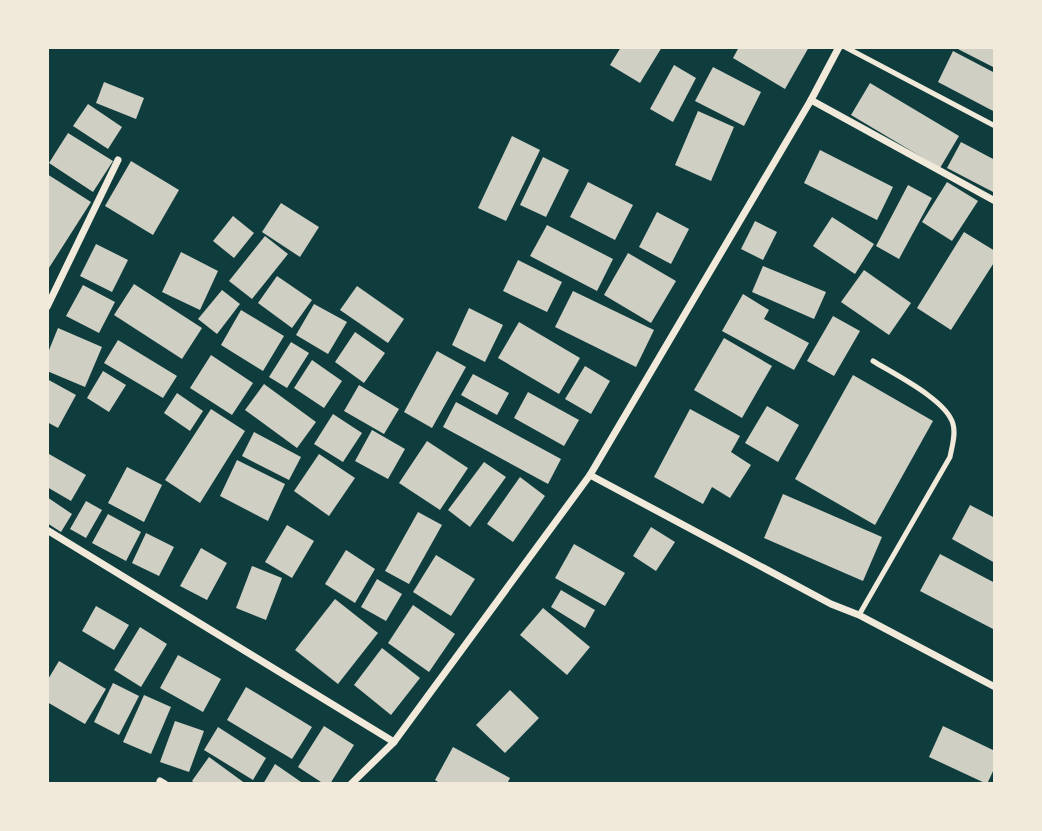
<svg xmlns="http://www.w3.org/2000/svg" width="1042" height="831" font-family="Spectral,serif">
<rect width="100%" height="100%" fill="#0f3d3e"/>
<g fill="#cfcfc3">
<polygon points="621,47 662,47 640,83 610,65"/>
<polygon points="739,47 809,47 785,89 733,58"/>
<polygon points="954,47 995,47 995,68"/>
<polygon points="953,51 995,73 995,112 938,82"/>
<polygon points="674,65 696,78 673,122 650,109"/>
<polygon points="713,67 761,92 744,126 695,101"/>
<polygon points="104,82 144,98 136,119 96,103"/>
<polygon points="870,83 959,136 940,168 851,115"/>
<polygon points="88,104 122,127 108,149 73,126"/>
<polygon points="698,111 734,127 711,181 675,165"/>
<polygon points="68,133 113,161 93,192 49,163"/>
<polygon points="512,136 540,150 506,221 478,208"/>
<polygon points="961,142 995,160 995,193 947,168"/>
<polygon points="820,150 893,187 877,220 804,183"/>
<polygon points="543,157 569,170 546,217 520,205"/>
<polygon points="131,161 179,190 153,235 105,206"/>
<polygon points="47,174 91,202 47,271"/>
<polygon points="588,182 633,205 615,240 570,217"/>
<polygon points="947,182 978,201 952,241 922,222"/>
<polygon points="908,185 932,198 899,259 876,246"/>
<polygon points="281,203 319,227 300,257 262,232"/>
<polygon points="657,212 689,229 671,264 639,247"/>
<polygon points="233,216 254,233 234,258 213,241"/>
<polygon points="832,217 874,244 855,274 813,246"/>
<polygon points="755,221 777,232 763,260 741,249"/>
<polygon points="547,225 613,259 597,291 530,256"/>
<polygon points="964,232 995,251 995,261 951,330 917,308"/>
<polygon points="265,236 288,254 252,299 229,281"/>
<polygon points="96,244 128,260 112,292 80,276"/>
<polygon points="181,252 218,271 200,310 162,292"/>
<polygon points="628,253 676,281 651,323 604,295"/>
<polygon points="518,260 562,282 547,312 503,291"/>
<polygon points="763,266 826,292 814,319 752,292"/>
<polygon points="864,270 911,303 889,335 841,302"/>
<polygon points="277,276 312,300 292,328 258,303"/>
<polygon points="134,284 202,328 182,359 114,315"/>
<polygon points="83,285 115,302 99,333 66,316"/>
<polygon points="357,286 404,319 388,343 340,310"/>
<polygon points="222,290 240,304 217,334 198,319"/>
<polygon points="573,291 654,330 636,367 555,327"/>
<polygon points="743,294 769,310 764,319 809,343 794,370 722,331"/>
<polygon points="314,304 347,322 328,354 296,335"/>
<polygon points="469,308 503,325 485,362 452,345"/>
<polygon points="241,310 284,336 263,371 221,345"/>
<polygon points="833,316 860,331 834,376 807,361"/>
<polygon points="519,322 580,358 559,394 498,358"/>
<polygon points="58,328 102,347 85,387 47,371 47,355"/>
<polygon points="355,332 385,353 364,383 335,362"/>
<polygon points="724,338 772,366 742,418 694,390"/>
<polygon points="118,340 177,376 163,398 104,363"/>
<polygon points="291,342 309,353 287,388 269,377"/>
<polygon points="437,351 466,367 432,428 404,412"/>
<polygon points="211,355 253,383 232,415 190,388"/>
<polygon points="312,360 342,381 324,408 294,388"/>
<polygon points="585,366 610,381 591,414 565,399"/>
<polygon points="103,371 126,385 109,412 87,398"/>
<polygon points="473,374 509,393 497,415 461,395"/>
<polygon points="853,375 933,421 875,525 795,479"/>
<polygon points="47,379 76,395 58,428 47,422"/>
<polygon points="264,384 316,422 297,448 245,410"/>
<polygon points="359,385 399,409 384,434 344,411"/>
<polygon points="528,392 579,420 564,446 514,418"/>
<polygon points="177,393 203,411 190,431 164,413"/>
<polygon points="456,402 561,459 548,484 443,427"/>
<polygon points="767,406 799,425 778,462 745,443"/>
<polygon points="211,409 245,431 200,503 165,480"/>
<polygon points="690,409 740,436 731,452 751,465 730,498 712,487 703,504 654,477"/>
<polygon points="333,414 362,433 343,462 314,444"/>
<polygon points="372,430 405,449 388,479 355,461"/>
<polygon points="254,432 301,457 289,480 242,456"/>
<polygon points="427,441 468,468 440,510 399,483"/>
<polygon points="49,454 86,475 71,501 47,487 47,458"/>
<polygon points="319,454 355,478 329,516 294,491"/>
<polygon points="237,460 285,484 268,521 220,496"/>
<polygon points="484,462 506,477 470,527 448,510"/>
<polygon points="127,467 162,485 144,522 108,503"/>
<polygon points="520,477 545,496 513,542 487,524"/>
<polygon points="783,494 882,537 863,581 764,538"/>
<polygon points="47,497 72,514 61,532 47,523"/>
<polygon points="86,501 102,510 86,538 70,529"/>
<polygon points="970,505 995,518 995,563 952,539"/>
<polygon points="418,512 442,525 409,584 385,571"/>
<polygon points="108,514 141,532 126,561 92,543"/>
<polygon points="287,525 314,541 292,578 265,562"/>
<polygon points="651,527 675,542 656,571 633,556"/>
<polygon points="146,533 174,547 159,576 132,563"/>
<polygon points="574,544 625,573 605,606 555,578"/>
<polygon points="201,548 227,563 207,600 180,586"/>
<polygon points="346,550 375,569 355,603 325,584"/>
<polygon points="940,554 995,583 995,630 920,591"/>
<polygon points="436,555 475,579 451,616 413,592"/>
<polygon points="252,566 282,578 266,620 236,608"/>
<polygon points="377,579 402,594 386,621 361,607"/>
<polygon points="561,590 595,610 585,628 551,607"/>
<polygon points="335,599 378,633 338,684 295,650"/>
<polygon points="413,605 455,634 429,672 388,643"/>
<polygon points="96,606 129,625 114,650 82,631"/>
<polygon points="543,608 590,647 567,675 520,635"/>
<polygon points="140,627 167,644 141,687 114,670"/>
<polygon points="382,648 420,678 391,715 354,685"/>
<polygon points="178,655 221,679 203,712 160,688"/>
<polygon points="59,661 106,689 85,724 47,702 47,681"/>
<polygon points="113,683 139,696 119,735 94,722"/>
<polygon points="246,687 312,727 292,759 227,720"/>
<polygon points="510,690 539,718 505,753 476,725"/>
<polygon points="144,695 171,707 151,754 123,742"/>
<polygon points="175,721 204,731 189,772 160,762"/>
<polygon points="324,726 354,745 330,784 324,784 298,767"/>
<polygon points="943,726 995,751 995,767 987,784 929,757"/>
<polygon points="218,727 266,758 253,780 204,750"/>
<polygon points="453,747 510,778 507,784 441,784 435,780"/>
<polygon points="209,757 246,784 196,784 192,781"/>
<polygon points="275,764 304,784 263,784"/>
</g>
<g fill="none" stroke-linecap="round" stroke-linejoin="round">
<g stroke="#f1e9da" stroke-width="5">
<polyline points="845,47 995,126"/>
<path d="M859,615L950,457C952,446 956,435 953,424C947,400 894,374 873,361"/>
</g>
<g stroke="#f1e9da" stroke-width="7">
<polyline points="811,100 995,201"/>
<polyline points="47,307 118,160"/>
<polyline points="590,475 831,604 859,615 995,687"/>
<polyline points="47,530 394,742"/>
<polyline points="160,781 165,784"/>
<polyline points="351,784 394,742 590,475 811,100 839,47"/>
</g>
</g>
<rect width="1042" height="831" fill="none" stroke="#f1e9da" stroke-width="98"/>
</svg>
